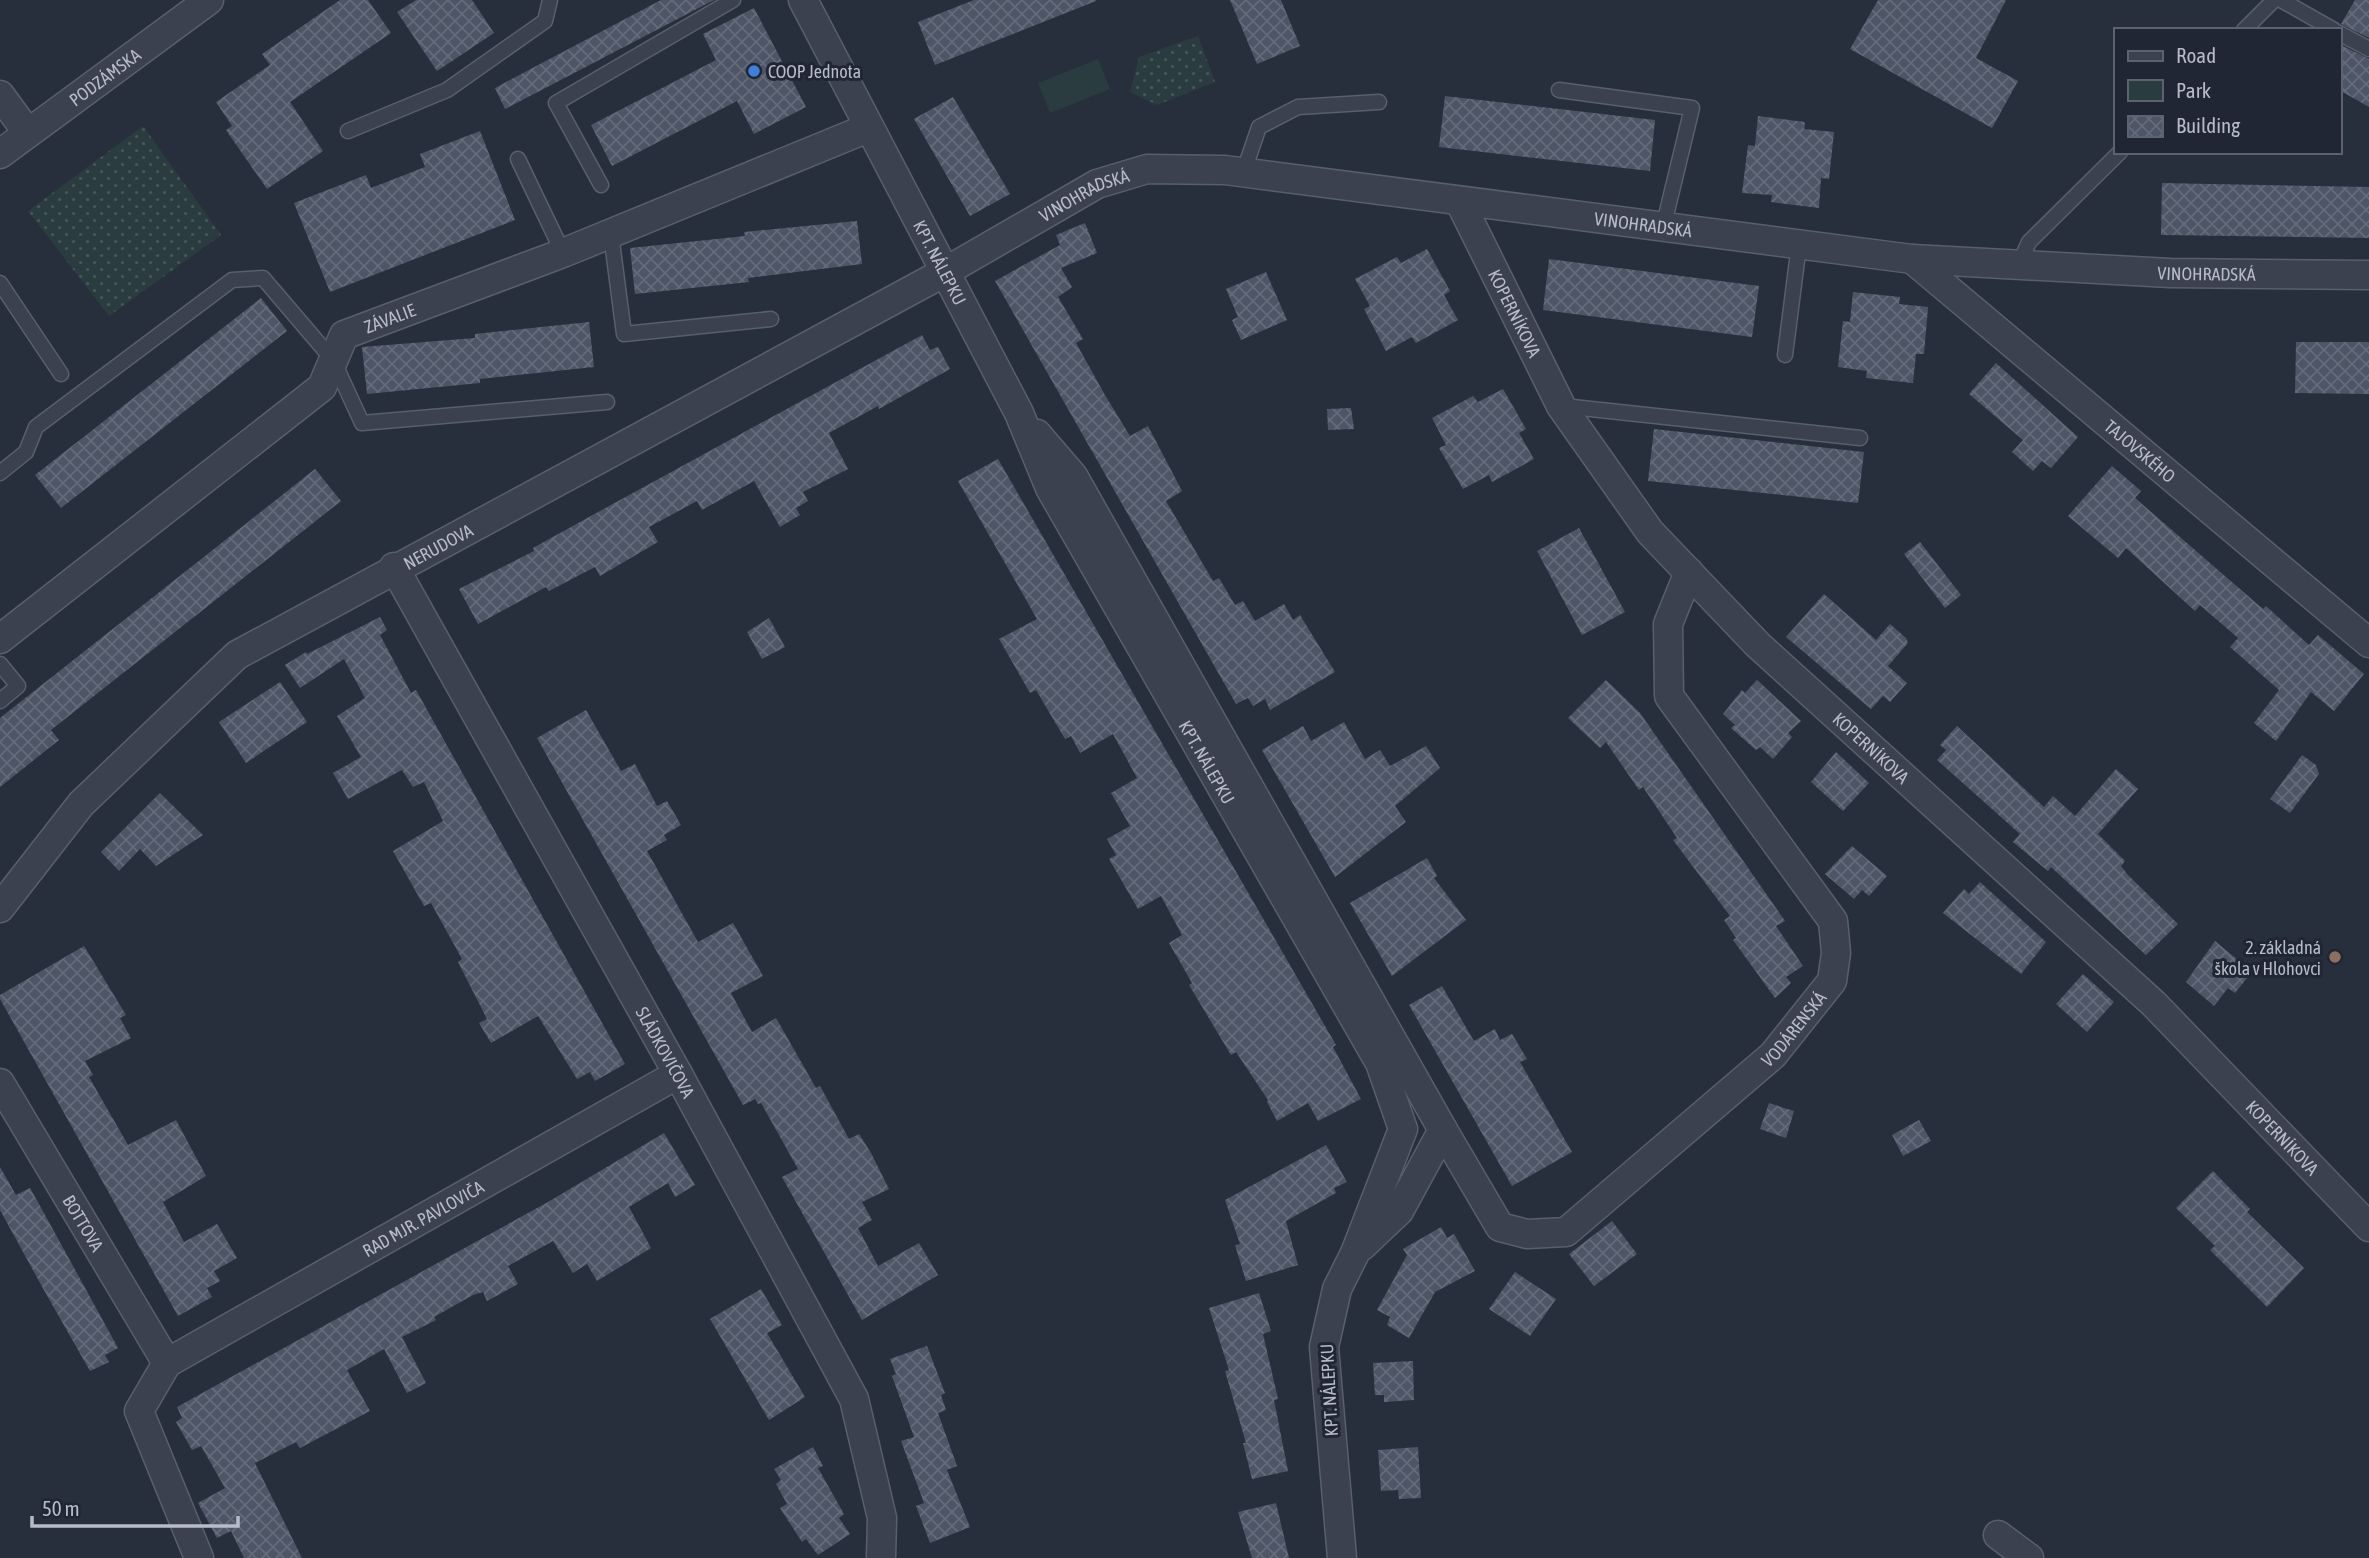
<svg xmlns="http://www.w3.org/2000/svg" width="2369" height="1558" font-family="'Asap Condensed',sans-serif">
<defs>
<pattern id="green-dots" width="8" height="8" patternUnits="userSpaceOnUse" patternTransform="scale(1.75)"><rect width="8" height="8" fill="#2a3c3f"/><path d="M2 2h.1M6 6h.1" fill="none" stroke="#475659" stroke-width="1.8" stroke-linecap="round"/></pattern>
<pattern id="building-cross-hatch" width="8" height="8" patternUnits="userSpaceOnUse" patternTransform="scale(1.75)"><rect width="8" height="8" fill="#4d5566"/><path d="M0 0l8 8M0 8l8-8" fill="none" stroke="#646c7a"/></pattern>
</defs>
<rect width="100%" height="100%" fill="#272f3d"/>
<g fill="url(#green-dots)">
<polygon points="1198,36 1215,82 1157,105 1130,92 1139,57"/>
<polygon points="143,126 221,235 109,316 28,211"/>
</g>
<polygon fill="#2a3c3f" points="1098,59 1110,89 1050,113 1038,83"/>
<g fill="url(#building-cross-hatch)">
<polygon points="340,0 368,0 391,33 290,102 323,151 267,189 226,130 232,126 216,102 270,65 262,54"/>
<polygon points="416,0 472,0 494,33 437,71 397,12"/>
<polygon points="661,0 714,0 505,109 495,88"/>
<polygon points="974,0 1096,0 1096,1 935,65 918,22"/>
<polygon points="1230,0 1281,0 1300,46 1257,64"/>
<polygon points="1878,0 2006,0 1976,58 2018,81 1992,128 1850,49"/>
<polygon points="2355,0 2369,0 2369,38 2341,24"/>
<polygon points="754,8 806,107 754,134 737,101 612,166 591,125 716,60 703,34"/>
<polygon points="2339,44 2369,59 2369,107 2339,90"/>
<polygon points="1445,96 1655,120 1650,171 1439,147"/>
<polygon points="953,97 1010,194 970,216 914,119"/>
<polygon points="1758,116 1805,122 1804,129 1834,132 1829,179 1821,178 1819,208 1771,202 1772,195 1742,193 1748,145 1755,146"/>
<polygon points="480,131 515,220 330,292 294,203 366,175 371,188 425,167 420,154"/>
<polygon points="2162,183 2369,187 2369,238 2161,235"/>
<polygon points="857,221 862,264 748,278 749,282 635,294 630,248 745,236 744,232"/>
<polygon points="1085,223 1097,253 1061,268 1072,287 1058,297 1083,339 1076,343 1105,395 1130,436 1148,426 1182,491 1166,501 1213,581 1219,578 1235,605 1243,601 1255,621 1284,604 1293,620 1300,615 1335,672 1270,710 1265,699 1253,706 1248,698 1236,704 995,281 1060,245 1056,235"/>
<polygon points="1427,249 1450,291 1444,295 1458,320 1416,343 1412,337 1386,351 1364,309 1370,306 1355,279 1397,257 1401,263"/>
<polygon points="1549,259 1759,286 1752,337 1543,310"/>
<polygon points="1266,272 1287,320 1241,340 1232,320 1238,317 1226,289"/>
<polygon points="1853,292 1900,297 1899,304 1928,307 1924,354 1916,354 1913,383 1866,378 1867,371 1838,367 1843,321 1850,322"/>
<polygon points="261,298 287,331 61,508 35,475"/>
<polygon points="589,322 594,367 480,379 480,383 367,394 362,347 475,338 475,334"/>
<polygon points="922,335 930,350 938,347 950,369 879,409 878,406 829,433 848,469 803,492 808,501 796,508 800,515 780,527 754,481 702,510 697,501 649,527 658,542 600,576 595,567 549,591 546,587 478,624 459,589 534,551 533,548 589,517"/>
<polygon points="2296,342 2369,342 2369,394 2295,393"/>
<polygon points="1996,363 2078,437 2051,468 2042,461 2033,471 2012,452 2023,440 1969,394"/>
<polygon points="1503,389 1526,429 1519,433 1534,459 1492,482 1489,475 1463,489 1439,448 1446,445 1432,418 1473,396 1478,402"/>
<polygon points="1351,408 1354,429 1328,430 1327,409"/>
<polygon points="1654,429 1864,452 1858,503 1648,481"/>
<polygon points="998,459 1336,1045 1333,1047 1361,1099 1318,1121 1308,1103 1277,1121 1267,1102 1268,1100 1236,1052 1231,1055 1189,985 1192,983 1169,943 1182,935 1161,896 1138,909 1109,859 1116,855 1107,839 1130,826 1111,793 1137,778 1113,734 1080,753 1071,736 1065,739 1036,690 1030,693 999,639 1037,619 958,481"/>
<polygon points="2112,466 2141,491 2135,498 2263,609 2266,606 2309,645 2318,635 2364,674 2334,711 2311,692 2276,741 2254,723 2279,690 2230,647 2238,638 2200,605 2195,611 2126,548 2118,558 2068,516"/>
<polygon points="315,469 341,501 51,730 59,740 0,787 0,718"/>
<polygon points="1579,528 1625,612 1582,635 1537,551"/>
<polygon points="1920,542 1961,595 1945,608 1904,554"/>
<polygon points="1824,594 1876,640 1890,624 1906,638 1908,643 1888,666 1907,683 1890,702 1883,696 1871,709 1786,637"/>
<polygon points="380,617 387,630 380,635 411,693 416,690 625,1064 595,1081 590,1072 577,1079 538,1016 491,1043 479,1023 487,1019 458,962 462,959 431,903 424,906 393,851 443,821 424,782 413,787 402,770 348,799 333,773 361,757 337,716 365,698 344,659 300,688 285,665 306,652 307,654"/>
<polygon points="769,618 785,647 762,659 747,632"/>
<polygon points="1606,680 1640,713 1785,921 1776,926 1803,966 1786,977 1791,983 1775,998 1733,940 1736,938 1724,920 1730,916 1673,840 1677,838 1643,787 1639,790 1606,742 1600,748 1568,718"/>
<polygon points="1757,680 1801,721 1788,733 1792,737 1773,759 1760,747 1756,750 1731,728 1735,725 1723,714 1742,690 1745,693"/>
<polygon points="280,682 307,722 246,763 219,722"/>
<polygon points="586,710 621,771 635,764 657,806 667,801 681,825 664,835 667,840 647,851 698,942 733,923 763,976 731,993 752,1032 776,1018 816,1088 820,1086 849,1139 859,1134 871,1153 889,1189 862,1202 872,1220 858,1228 878,1266 919,1243 938,1275 862,1320 782,1177 798,1169 761,1103 758,1104 755,1099 743,1105 537,738"/>
<polygon points="1344,722 1365,759 1380,750 1390,766 1426,746 1440,768 1395,806 1406,822 1335,877 1262,750 1303,726 1311,741"/>
<polygon points="1957,726 2044,807 2053,796 2075,816 2116,769 2138,789 2098,834 2125,861 2121,866 2128,875 2178,924 2146,955 2051,867 2048,871 2013,842 2020,834 1937,760 1946,750 1940,745"/>
<polygon points="1836,752 1869,783 1843,811 1811,782"/>
<polygon points="2302,755 2316,765 2319,774 2290,813 2270,799"/>
<polygon points="160,793 203,835 156,866 140,849 119,871 101,852"/>
<polygon points="1852,846 1887,876 1869,896 1862,890 1854,899 1825,874"/>
<polygon points="1427,858 1437,876 1434,878 1466,920 1392,976 1350,903"/>
<polygon points="1980,882 2046,942 2021,974 1943,913 1964,889 1969,894"/>
<polygon points="2215,941 2252,972 2235,993 2228,988 2214,1006 2186,982"/>
<polygon points="84,946 126,1015 120,1018 131,1038 85,1061 93,1075 89,1077 128,1145 176,1120 206,1176 163,1202 184,1242 217,1224 237,1258 214,1271 220,1281 207,1288 212,1297 178,1316 0,999 0,995"/>
<polygon points="2083,974 2114,1002 2087,1032 2056,1004"/>
<polygon points="1442,986 1474,1041 1495,1029 1500,1040 1512,1034 1527,1059 1520,1062 1572,1152 1512,1186 1409,1005"/>
<polygon points="1769,1103 1794,1111 1786,1138 1760,1129"/>
<polygon points="1919,1120 1931,1141 1903,1156 1892,1135"/>
<polygon points="664,1133 695,1185 675,1197 668,1183 629,1207 651,1248 597,1281 587,1264 573,1273 553,1241 508,1266 518,1284 487,1301 483,1292 473,1295 434,1317 436,1320 402,1337 426,1383 407,1393 384,1349 347,1370 370,1411 300,1448 296,1442 255,1463 302,1558 244,1558 231,1531 217,1538 198,1503 225,1488 201,1446 192,1450 176,1422 182,1418 177,1407 548,1202"/>
<polygon points="1326,1145 1347,1182 1334,1188 1336,1193 1286,1221 1298,1265 1246,1281 1235,1245 1240,1244 1225,1200"/>
<polygon points="0,1167 16,1195 30,1188 39,1204 118,1348 105,1355 109,1362 90,1371 45,1292 0,1210"/>
<polygon points="2213,1171 2250,1209 2247,1212 2304,1268 2267,1307 2210,1250 2215,1246 2176,1208"/>
<polygon points="1612,1221 1637,1254 1594,1286 1569,1254"/>
<polygon points="1441,1227 1447,1238 1454,1234 1475,1271 1435,1292 1409,1338 1387,1325 1390,1317 1377,1310 1407,1255 1403,1249"/>
<polygon points="1515,1272 1556,1299 1530,1336 1489,1309"/>
<polygon points="761,1289 782,1325 767,1333 805,1397 769,1420 710,1319"/>
<polygon points="1259,1293 1271,1331 1263,1334 1278,1399 1274,1400 1288,1471 1252,1479 1243,1443 1246,1443 1225,1371 1229,1370 1209,1308"/>
<polygon points="927,1346 945,1393 941,1395 946,1410 938,1413 957,1466 947,1470 970,1527 930,1543 916,1506 924,1503 901,1441 914,1437 892,1376 896,1374 890,1359"/>
<polygon points="1413,1361 1414,1400 1384,1402 1384,1395 1375,1395 1373,1363"/>
<polygon points="813,1447 823,1466 818,1468 844,1514 839,1518 850,1534 818,1555 806,1539 802,1542 780,1508 787,1504 776,1484 781,1480 774,1469"/>
<polygon points="1418,1447 1421,1498 1399,1499 1398,1490 1381,1491 1378,1450"/>
<polygon points="1276,1503 1289,1558 1252,1558 1238,1512"/>
</g>
<g fill="none" stroke-linecap="round" stroke-linejoin="round">
<g stroke="#595f6b" stroke-width="17">
<g id="lane">
<polyline points="2281,0 2334,30"/>
<polyline points="2244,30 2274,0"/>
<polyline points="2339,33 2369,49"/>
<polyline points="1559,90 1692,108 1663,228"/>
<polyline points="348,131 447,90 545,21 550,0"/>
<polyline points="518,159 563,253"/>
<polyline points="1247,172 1248,159 1259,127 1298,107 1379,102"/>
<polyline points="601,185 556,103 733,0"/>
<polyline points="611,234 624,334 771,319"/>
<polyline points="2018,266 2029,242 2120,152"/>
<polyline points="0,283 61,374"/>
<polyline points="1785,355 1799,245"/>
<polyline points="1563,406 1860,438"/>
<polyline points="0,473 26,452 36,427 232,280 263,278 333,360 362,423 607,402"/>
<polyline points="0,664 18,686 0,701"/>
</g>
</g>
<g stroke="#595f6b" stroke-width="31">
<g id="street">
<path id="s1" d="M803,0L1019,413L1050,488L1380,1063L1403,1129L1355,1253L1337,1289L1324,1347L1342,1558"/>
<polyline points="0,95 27,132"/>
<path id="s2" d="M0,154L209,0"/>
<path id="s3" d="M1460,202L1561,406L1650,532L1758,645L2154,1004L2369,1227"/>
<path id="s4" d="M1912,259L2369,643"/>
<polyline points="1037,434 1073,476 1443,1130 1399,1211 1362,1246"/>
<path id="s5" d="M394,567L678,1074L854,1399L882,1518L881,1558"/>
<path id="s6" d="M0,639L322,387L344,335L563,253L868,128"/>
<path id="s7" d="M0,908L81,804L237,655L943,273L1097,184L1147,169L1225,170L1912,259L2170,273L2369,275"/>
<path id="s8" d="M0,1083L167,1363"/>
<path id="s9" d="M1443,1130L1500,1227L1527,1234L1566,1232L1773,1055L1832,981L1836,953L1833,921L1669,696L1668,624L1689,572"/>
<path id="s10" d="M167,1363L678,1074"/>
<polyline points="167,1363 139,1411 199,1558"/>
<polyline points="1998,1535 2029,1558"/>
</g>
</g>
<use href="#lane" stroke="#3b414e" stroke-width="14"/>
<use href="#street" stroke="#3b414e" stroke-width="28"/>
</g>
<circle fill="#3f7fe0" stroke="#202633" stroke-width="2.5" cx="754" cy="71" r="7"/>
<circle fill="#8d6e63" stroke="#202633" stroke-width="2.5" cx="2335" cy="957" r="7"/>
<g text-anchor="middle" dominant-baseline="central" stroke-width="6" stroke-linejoin="round" paint-order="stroke">
<g font-size="18" fill="#b7bcc8" stroke="#202633" text-anchor="start">
<text x="768" y="71">COOP Jednota</text>
<text x="2321" y="947" text-anchor="end">2. základná<tspan x="2321" dy="21">škola v Hlohovci</tspan></text>
</g>
<g font-size="18" fill="#b7bcc8" stroke="#202633">
<text stroke="none"><textPath href="#s2" startOffset="130">PODZÁMSKA</textPath></text>
<text stroke="none"><textPath href="#s7" startOffset="1312">VINOHRADSKÁ</textPath></text>
<text stroke="none"><textPath href="#s7" startOffset="1880">VINOHRADSKÁ</textPath></text>
<text stroke="none"><textPath href="#s1" startOffset="296">KPT. NÁLEPKU</textPath></text>
<text stroke="none"><textPath href="#s7" startOffset="2446">VINOHRADSKÁ</textPath></text>
<text stroke="none"><textPath href="#s3" startOffset="124">KOPERNÍKOVA</textPath></text>
<text stroke="none"><textPath href="#s6" startOffset="514">ZÁVALIE</textPath></text>
<text stroke="none"><textPath href="#s4" startOffset="298">TAJOVSKÉHO</textPath></text>
<text stroke="none"><textPath href="#s7" startOffset="576">NERUDOVA</textPath></text>
<text stroke="none"><textPath href="#s3" startOffset="691">KOPERNÍKOVA</textPath></text>
<text stroke="none"><textPath href="#s1" startOffset="863">KPT. NÁLEPKU</textPath></text>
<text stroke="none"><textPath href="#s9" startOffset="485">VODÁRENSKÁ</textPath></text>
<text stroke="none"><textPath href="#s5" startOffset="556">SLÁDKOVIČOVA</textPath></text>
<text stroke="none"><textPath href="#s3" startOffset="1258">KOPERNÍKOVA</textPath></text>
<text stroke="none"><textPath href="#s10" startOffset="294">RAD MJR. PAVLOVIČA</textPath></text>
<text stroke="none"><textPath href="#s8" startOffset="163">BOTTOVA</textPath></text>
<text transform="translate(1329 1390) rotate(-93)">KPT. NÁLEPKU</text>
</g>
</g>
<rect x="2114" y="28" width="228" height="126" fill="#202633" stroke="#5c626f" stroke-width="2"/>
<rect x="2128" y="51" width="35" height="10" fill="#3b414e" stroke="#5c626f" stroke-width="2"/>
<text x="2176" y="63" font-size="21" fill="#b7bcc8">Road</text>
<rect x="2128" y="80" width="35" height="21" fill="#2a3c3f" stroke="#5c626f" stroke-width="2"/>
<text x="2176" y="98" font-size="21" fill="#b7bcc8">Park</text>
<rect x="2128" y="116" width="35" height="21" fill="url(#building-cross-hatch)" stroke="#5c626f" stroke-width="2"/>
<text x="2176" y="133" font-size="21" fill="#b7bcc8">Building</text>
<path d="M32 1516v10h206v-10" fill="none" stroke="#b7bcc8" stroke-width="3.5"/>
<text x="42" y="1516" font-size="21" fill="#b7bcc8" stroke="#202633" stroke-width="5" paint-order="stroke">50 m</text>
</svg>
